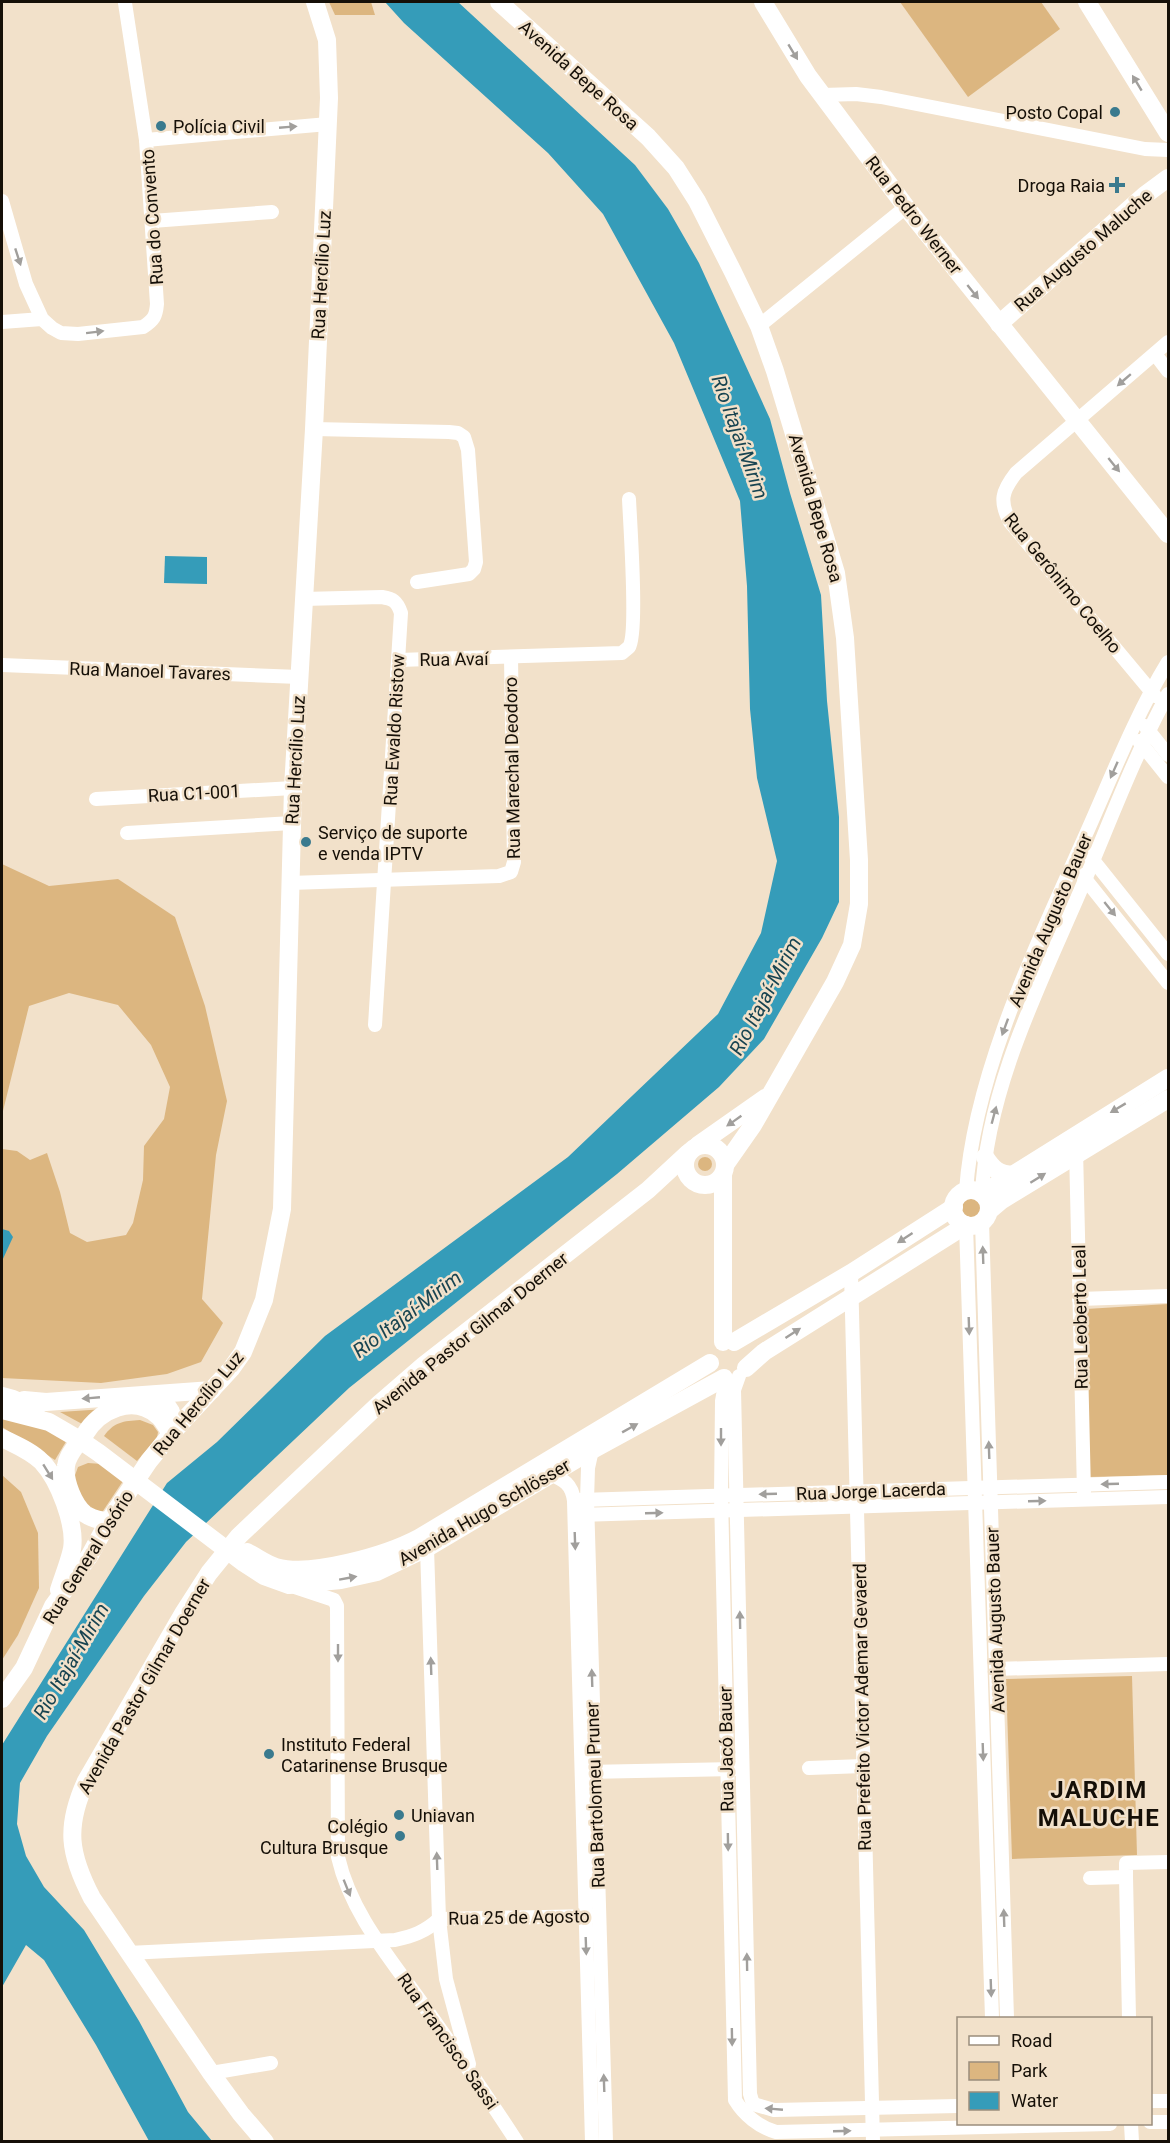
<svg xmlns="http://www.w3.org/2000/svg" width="1170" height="2143" font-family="Roboto,sans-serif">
<rect width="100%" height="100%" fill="#f2e1ca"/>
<g fill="#dcb680">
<polygon points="329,2 371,2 375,15 335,15"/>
<polygon points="900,2 1041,2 1060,29 968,97"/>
<polygon points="2,864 49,886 118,879 175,917 205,1006 227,1101 216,1155 202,1299 223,1323 201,1362 167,1374 101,1383 2,1378 2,1149 17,1151 30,1160 47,1153 60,1192 70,1233 87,1242 126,1235 133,1223 143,1180 144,1146 164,1119 170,1087 151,1045 118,1005 69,993 29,1006 2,1115"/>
<circle cx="705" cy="1164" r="7"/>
<circle cx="973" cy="1208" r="11"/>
<polygon points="1168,1304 1168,1475 1089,1477 1086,1309"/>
<polygon points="105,1409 84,1425 60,1412"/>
<polygon points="2,1415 40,1427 67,1440 55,1460 2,1427"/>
<path d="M140,1420L153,1425L158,1432L157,1438L137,1461L104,1436C114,1422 123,1421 140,1420Z"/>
<polygon points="88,1463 102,1464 123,1481 101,1514 86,1509 74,1478 78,1467"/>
<polygon points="2,1475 21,1492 38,1533 39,1588 18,1635 2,1660"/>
<polygon points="1132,1676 1137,1855 1012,1859 1006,1679"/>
</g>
<g fill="#359cb9">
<polygon points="385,2 458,2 635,165 668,209 699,263 770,419 790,493 821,595 827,701 839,817 839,902 822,938 764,1039 719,1087 617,1174 349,1388 186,1542 144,1596 47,1736 20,1783 17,1824 26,1856 44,1887 84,1930 139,2021 188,2112 212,2141 149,2141 96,2045 44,1960 26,1945 2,1987 2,1745 167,1483 217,1442 325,1336 568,1157 718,1014 761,933 777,861 757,778 750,709 747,586 740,501 674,343 603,214 548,153 404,23"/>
<polygon points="165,556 207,557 207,584 164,583"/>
<polygon points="2,1229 9,1231 13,1237 2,1261"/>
</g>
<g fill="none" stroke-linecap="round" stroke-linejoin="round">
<g stroke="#fff" stroke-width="14">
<polyline points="823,95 856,94 881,97 1145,149 1168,150"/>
<polyline points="146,140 328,124"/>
<path d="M2,201L26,284L42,319L52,328L61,333L78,334L143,327C154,320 156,316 157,304L146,140L125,3"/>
<polyline points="152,221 272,212"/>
<polyline points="2,322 42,319"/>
<polyline points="759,326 906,207"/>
<polyline points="1155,354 1168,371"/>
<polyline points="314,429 449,432 458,433 464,437 468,450 476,562 474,569 469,574 417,582"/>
<path d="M303,599L382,597C393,599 397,601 401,613L375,1025"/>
<path d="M398,660L622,653C624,651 627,649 629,647C638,634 630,522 629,499"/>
<polyline points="2,665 299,677"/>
<path d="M1155,696L1010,522C999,501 1002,491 1016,473L1168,342"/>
<polyline points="1145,726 1168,755"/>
<polyline points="1139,741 1168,777"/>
<polyline points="96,799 293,788"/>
<polyline points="127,833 292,823"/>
<polyline points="1089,855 1168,954"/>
<polyline points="1082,875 1168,983"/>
<polyline points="290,883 499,876 511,872 514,862 511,657"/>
<polyline points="1076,1149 1084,1492"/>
<path d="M966,1191C974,1073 1038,942 1086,834C1112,776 1135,716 1168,662"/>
<path d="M982,1194C987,1085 1043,979 1085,880C1111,819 1136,752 1168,694"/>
<polyline points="982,1222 1007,2018"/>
<polyline points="966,1225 992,2018"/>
<polyline points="851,1273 873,2142"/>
<polyline points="1079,1299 1168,1296"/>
<polyline points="739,1376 734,1390 750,2094 753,2104"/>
<path d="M726,1379L722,1401L721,1496L735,2100C744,2115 759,2127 776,2132L1110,2124"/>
<polyline points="592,1450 588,1468 587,1500 606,2142"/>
<path d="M550,1474C564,1480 572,1484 574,1501L592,2142"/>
<polyline points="580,1500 1168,1482"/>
<polyline points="579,1515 1168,1497"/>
<polyline points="427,1548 439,1919 446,1979 469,2064"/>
<path d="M292,1586L334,1600L337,1606L338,1857C351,1914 391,1959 424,2006C456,2051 487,2096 517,2142"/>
<polyline points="996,1669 1168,1664"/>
<polyline points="809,1768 863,1766"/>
<polyline points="587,1772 735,1769"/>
<polyline points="1126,1877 1129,2018"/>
<polyline points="1090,1878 1126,1877 1126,1863 1168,1862"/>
<polyline points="439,1919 593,1916"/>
<path d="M128,1953L395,1940C413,1936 425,1932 439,1919"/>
<polyline points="211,2073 271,2063"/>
<polyline points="1150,2101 1168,2101"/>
<polyline points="753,2104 774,2110 958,2106"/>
<polyline points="1150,2122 1168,2122"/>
<polyline points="1131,2124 1132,2142"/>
</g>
<g stroke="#fff" stroke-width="18">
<polyline points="499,2 648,137 676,168 697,201 733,272 759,326 775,371 836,573 845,638 859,860 859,904 852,945 835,982 753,1125 725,1165"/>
<polyline points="763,2 808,76 906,207 1168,534"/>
<polyline points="1087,2 1168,133"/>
<polyline points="999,324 1145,195 1168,178"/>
<circle cx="705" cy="1165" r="20"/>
<polyline points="698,1145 765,1098"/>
<path d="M985,1157C993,1169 998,1174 1013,1175"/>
<polyline points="723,1175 723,1342"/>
<circle cx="971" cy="1208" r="18"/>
<polyline points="982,1194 1168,1078"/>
<polyline points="989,1211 1002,1200 1168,1099"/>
<polyline points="734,1342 851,1273 954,1207"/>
<polyline points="746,1368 764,1352 966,1225"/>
<polyline points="2,1396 13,1399 36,1409"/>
<path d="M154,1396C173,1409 174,1411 171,1434"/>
<polyline points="24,1400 46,1402 212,1390"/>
<polyline points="2,1410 49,1422 80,1440 99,1453 244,1563 264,1576 289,1585 341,1580 377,1572 427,1548 592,1450 724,1378"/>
<path d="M85,1434C99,1410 133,1394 157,1415C163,1419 167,1428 171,1434"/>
<path d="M2,1438C16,1445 31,1451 42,1462C59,1480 76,1525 72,1549C69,1563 63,1577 59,1590"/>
<path d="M80,1440C75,1448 67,1456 66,1466C64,1481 74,1505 85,1514C92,1519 101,1520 108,1522"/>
<path d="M247,1552C257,1557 266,1564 276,1567C312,1577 387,1555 419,1538L710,1363"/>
<polyline points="2,1699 24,1668 53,1606 90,1555 108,1522 149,1461 171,1434 231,1369 243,1352 264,1300 282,1209 293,788 314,429 329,98 327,40 315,2"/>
<path d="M265,2142L241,2114L211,2073L92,1898C69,1854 65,1827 86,1781L184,1612L209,1573L239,1536L379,1404L424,1365L648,1190L688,1153"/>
</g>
</g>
<defs><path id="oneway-solid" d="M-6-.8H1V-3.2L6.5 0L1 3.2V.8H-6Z" transform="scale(1.5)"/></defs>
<g fill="#a19f9c">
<use href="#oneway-solid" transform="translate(793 52) rotate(59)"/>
<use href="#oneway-solid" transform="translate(1137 83) rotate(-121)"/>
<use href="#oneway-solid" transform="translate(288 127) rotate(-5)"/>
<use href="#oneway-solid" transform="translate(18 257) rotate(72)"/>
<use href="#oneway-solid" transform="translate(973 292) rotate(51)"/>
<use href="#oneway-solid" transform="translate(95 332) rotate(-7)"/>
<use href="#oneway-solid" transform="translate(1124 380) rotate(139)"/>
<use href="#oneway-solid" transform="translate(1114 465) rotate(51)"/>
<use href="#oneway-solid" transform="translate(1114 770) rotate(114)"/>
<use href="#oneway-solid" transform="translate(1110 909) rotate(51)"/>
<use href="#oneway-solid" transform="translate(1005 1027) rotate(110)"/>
<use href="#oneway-solid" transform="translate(1118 1108) rotate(149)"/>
<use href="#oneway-solid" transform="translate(994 1115) rotate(-75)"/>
<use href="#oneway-solid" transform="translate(734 1121) rotate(145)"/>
<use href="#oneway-solid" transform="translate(1038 1178) rotate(-32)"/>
<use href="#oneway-solid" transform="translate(905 1238) rotate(147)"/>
<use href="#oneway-solid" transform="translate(983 1255) rotate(-92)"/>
<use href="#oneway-solid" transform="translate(969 1326) rotate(88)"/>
<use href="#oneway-solid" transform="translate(793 1333) rotate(-33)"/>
<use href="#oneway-solid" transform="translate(91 1398) rotate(175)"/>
<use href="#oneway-solid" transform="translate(630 1428) rotate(-29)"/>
<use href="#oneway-solid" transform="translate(721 1437) rotate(90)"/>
<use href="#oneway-solid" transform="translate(989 1450) rotate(-92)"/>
<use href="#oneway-solid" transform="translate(48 1472) rotate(58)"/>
<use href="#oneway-solid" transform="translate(1110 1484) rotate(178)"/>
<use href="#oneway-solid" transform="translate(768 1494) rotate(178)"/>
<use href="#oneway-solid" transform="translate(1037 1501) rotate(-2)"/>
<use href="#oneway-solid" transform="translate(654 1513) rotate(-2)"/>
<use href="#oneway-solid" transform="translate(575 1541) rotate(88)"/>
<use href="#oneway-solid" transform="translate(348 1578) rotate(-10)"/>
<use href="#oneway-solid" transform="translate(740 1620) rotate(-91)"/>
<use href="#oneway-solid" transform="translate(338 1653) rotate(90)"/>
<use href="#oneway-solid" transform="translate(431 1666) rotate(-92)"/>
<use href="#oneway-solid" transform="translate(592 1678) rotate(-92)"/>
<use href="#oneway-solid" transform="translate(983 1752) rotate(88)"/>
<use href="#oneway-solid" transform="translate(728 1842) rotate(89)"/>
<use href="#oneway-solid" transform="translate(437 1861) rotate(-92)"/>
<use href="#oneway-solid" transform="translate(347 1888) rotate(68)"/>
<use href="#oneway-solid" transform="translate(1004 1918) rotate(-92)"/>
<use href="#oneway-solid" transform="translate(586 1946) rotate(88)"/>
<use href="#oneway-solid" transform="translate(747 1962) rotate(-91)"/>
<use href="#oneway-solid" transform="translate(991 1988) rotate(88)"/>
<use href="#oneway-solid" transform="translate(732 2037) rotate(89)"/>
<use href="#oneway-solid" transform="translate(604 2083) rotate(-92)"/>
<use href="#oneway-solid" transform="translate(774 2109) rotate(-175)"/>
<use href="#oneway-solid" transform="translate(842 2131) rotate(-2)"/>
</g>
<g fill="#3a7a8e" stroke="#f2e1ca" stroke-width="2">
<circle cx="1115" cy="112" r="6"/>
<circle cx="161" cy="126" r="6"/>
<path d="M1114 176h6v6h6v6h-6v6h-6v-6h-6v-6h6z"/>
<circle cx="306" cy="842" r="6"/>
<circle cx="269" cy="1754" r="6"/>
<circle cx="399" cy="1815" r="6"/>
<circle cx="400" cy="1836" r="6"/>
</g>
<g text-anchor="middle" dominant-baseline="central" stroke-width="5" stroke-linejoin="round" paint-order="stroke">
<g font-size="18" fill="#150f07" stroke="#f2e1ca">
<text transform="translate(579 75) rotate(42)">Avenida Bepe Rosa</text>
<text transform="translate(914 215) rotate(52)">Rua Pedro Werner</text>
<text transform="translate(152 217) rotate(-94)">Rua do Convento</text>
<text transform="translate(1083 250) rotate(-41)">Rua Augusto Maluche</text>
<text transform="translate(321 275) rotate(-87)">Rua Hercílio Luz</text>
<text transform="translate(816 508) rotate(74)">Avenida Bepe Rosa</text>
<text transform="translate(1063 583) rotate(51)">Rua Gerônimo Coelho</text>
<text transform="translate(454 659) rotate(-1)">Rua Avaí</text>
<text transform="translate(150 671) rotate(2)">Rua Manoel Tavares</text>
<text transform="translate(394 730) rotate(-87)">Rua Ewaldo Ristow</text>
<text transform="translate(295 760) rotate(-87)">Rua Hercílio Luz</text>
<text transform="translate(512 768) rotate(-91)">Rua Marechal Deodoro</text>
<text transform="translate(194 793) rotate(-3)">Rua C1-001</text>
<text transform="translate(1050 920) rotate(-67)">Avenida Augusto Bauer</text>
<text transform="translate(1080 1317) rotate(-91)">Rua Leoberto Leal</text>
<text transform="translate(470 1333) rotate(-39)">Avenida Pastor Gilmar Doerner</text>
<text transform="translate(198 1403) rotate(-50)">Rua Hercílio Luz</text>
<text transform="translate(871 1491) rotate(-2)">Rua Jorge Lacerda</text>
<text transform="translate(484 1512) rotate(-30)">Avenida Hugo Schlösser</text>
<text transform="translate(88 1557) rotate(-58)">Rua General Osório</text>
<text transform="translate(995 1620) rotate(-92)">Avenida Augusto Bauer</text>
<text transform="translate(144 1686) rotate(-60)">Avenida Pastor Gilmar Doerner</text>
<text transform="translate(862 1707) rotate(-91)">Rua Prefeito Victor Ademar Gevaerd</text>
<text transform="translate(726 1749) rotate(-91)">Rua Jacó Bauer</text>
<text transform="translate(595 1795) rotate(-92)">Rua Bartolomeu Pruner</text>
<text transform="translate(519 1917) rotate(-1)">Rua 25 de Agosto</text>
<text transform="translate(448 2041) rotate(55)">Rua Francisco Sassi</text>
</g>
<g font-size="18" fill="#150f07" stroke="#f2e1ca" text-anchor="start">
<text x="1103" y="112" text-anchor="end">Posto Copal</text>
<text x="173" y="126">Polícia Civil</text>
<text x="1105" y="185" text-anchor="end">Droga Raia</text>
<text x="318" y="832">Serviço de suporte<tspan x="318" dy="21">e venda IPTV</tspan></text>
<text x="281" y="1744">Instituto Federal<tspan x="281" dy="21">Catarinense Brusque</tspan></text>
<text x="411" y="1815">Uniavan</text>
<text x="388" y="1826" text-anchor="end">Colégio<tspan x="388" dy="21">Cultura Brusque</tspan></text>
</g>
<g font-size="20" font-style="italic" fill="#184451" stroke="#f2e1ca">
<text transform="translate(740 437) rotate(70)">Rio Itajaí-Mirim</text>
<text transform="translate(765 996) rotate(-62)">Rio Itajaí-Mirim</text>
<text transform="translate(407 1314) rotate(-37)">Rio Itajaí-Mirim</text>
<text transform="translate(71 1661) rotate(-60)">Rio Itajaí-Mirim</text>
</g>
<g font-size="24" font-weight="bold" letter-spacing="1.5" fill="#150f07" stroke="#f2e1ca">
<text x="1099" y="1790">JARDIM<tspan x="1099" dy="28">MALUCHE</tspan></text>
</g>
</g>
<rect width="1170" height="2143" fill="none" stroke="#150f07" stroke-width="6"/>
<rect x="957" y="2017" width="195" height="108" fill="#f2e1ca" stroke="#9a8d7c" stroke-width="1.5"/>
<rect x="969" y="2036" width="30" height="9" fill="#ffffff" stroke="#9a8d7c" stroke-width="1.5"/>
<text x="1011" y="2047" font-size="18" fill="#150f07">Road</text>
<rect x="969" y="2062" width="30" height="18" fill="#dcb680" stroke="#9a8d7c" stroke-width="1.5"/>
<text x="1011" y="2077" font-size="18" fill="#150f07">Park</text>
<rect x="969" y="2092" width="30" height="18" fill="#359cb9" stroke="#9a8d7c" stroke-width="1.5"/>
<text x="1011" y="2107" font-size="18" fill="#150f07">Water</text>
</svg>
